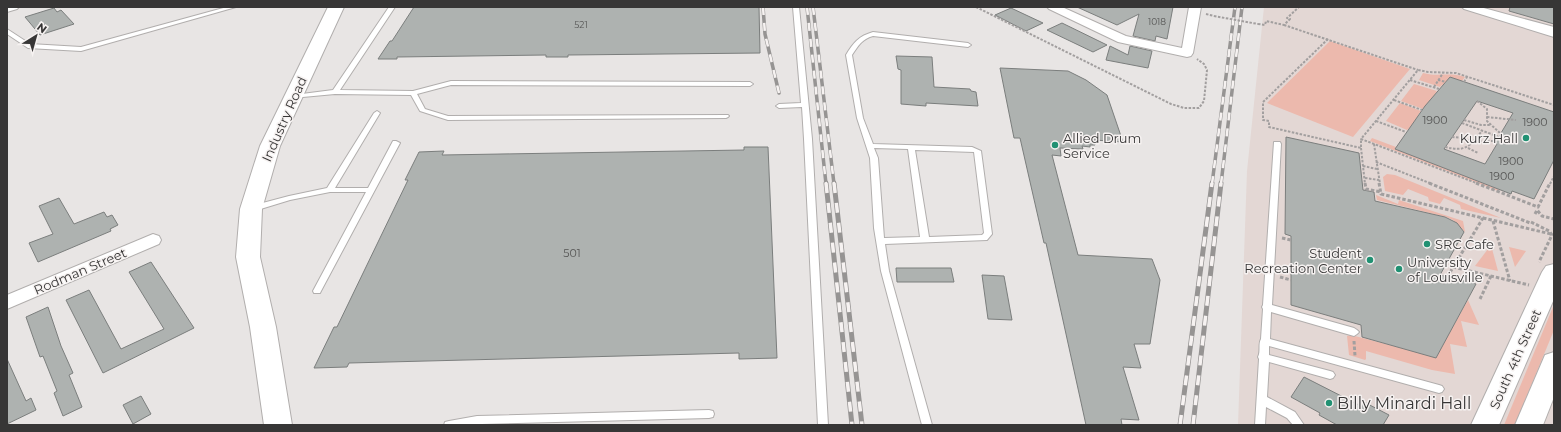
<svg xmlns="http://www.w3.org/2000/svg" width="1561" height="432" font-family="Montserrat,sans-serif">
<rect width="100%" height="100%" fill="#e8e5e4"/>
<polygon fill="#e3d7d4" points="1264,7 1554,7 1554,425 1238,425 1247,171"/>
<g fill="#ecb9ad">
<polygon points="1330,41 1410,69 1353,137 1267,103"/>
<path d="M1423,73C1437,77 1451,72 1465,77L1462,81L1442,85L1440,87L1419,80Z"/>
<polygon points="1414,84 1437,91 1435,94 1437,94 1427,106 1425,106 1423,109 1401,101"/>
<polygon points="1400,103 1421,111 1418,115 1420,116 1410,128 1407,130 1386,121"/>
<polygon points="1372,138 1396,147 1395,149 1499,189 1498,191 1370,141"/>
<polygon points="1387,174 1395,175 1501,218 1461,209 1460,205 1444,198 1440,204 1429,201 1428,197 1408,189 1403,195 1385,191 1383,177"/>
<polygon points="1376,195 1398,204 1399,200 1463,221 1465,232 1453,220 1446,217 1377,200"/>
<polygon points="1491,245 1498,271 1475,266"/>
<polygon points="1509,247 1526,251 1515,267"/>
<polygon points="1468,300 1479,325 1461,321 1467,347 1450,344 1455,374 1432,370 1366,351 1366,359 1365,360 1349,355 1347,336 1351,335 1436,357"/>
<polygon points="1553,307 1554,330 1515,425 1504,425"/>
</g>
<g fill="#aeb2b0" stroke="#7b7e7d" fill-rule="evenodd">
<polygon points="414,7 759,7 760,53 568,55 568,57 546,57 546,55 397,57 397,59 378,59 390,41 392,41"/>
<polygon points="1077,7 1173,7 1167,39 1156,36 1155,41 1133,36 1139,14 1117,25"/>
<polygon points="1510,7 1554,7 1554,24 1509,11"/>
<polygon points="54,8 57,12 61,10 74,24 40,35 25,17"/>
<polygon points="1011,8 1043,23 1026,31 995,15"/>
<polygon points="1062,23 1107,45 1093,52 1047,30"/>
<polygon points="1110,46 1128,55 1130,46 1152,51 1148,68 1106,60"/>
<polygon points="896,56 932,57 934,87 970,89 971,91 976,92 978,106 926,103 926,106 901,104 901,70 898,69"/>
<polygon points="1000,68 1068,71 1086,80 1107,95 1123,142 1094,140 1095,145 1090,145 1090,147 1082,146 1083,149 1060,148 1061,156 1052,155 1078,255 1152,259 1160,280 1150,344 1134,344 1141,368 1123,367 1139,420 1121,419 1122,425 1086,425 1046,243 1044,243 1020,138 1014,138"/>
<path d="M1450,77L1554,112V160L1534,199L1512,191L1511,194L1395,149L1425,106ZM1477,101L1513,113L1495,143L1497,144L1485,164L1444,149Z"/>
<polygon points="1286,137 1359,153 1363,190 1374,192 1375,201 1445,217 1457,223 1464,232 1440,275 1476,284 1436,358 1362,337 1361,325 1291,305 1291,236 1285,234"/>
<polygon points="744,147 768,147 777,358 739,359 739,353 349,363 347,367 314,368 334,327 337,327 408,180 405,180 419,152 444,151 442,155 744,150"/>
<polygon points="59,198 74,224 104,212 107,217 112,215 118,225 110,229 111,231 38,262 29,243 53,234 39,206"/>
<polygon points="151,262 194,328 103,373 66,300 89,290 121,349 164,329 129,272"/>
<polygon points="896,268 951,268 954,282 897,282"/>
<polygon points="982,275 1004,276 1012,320 988,319"/>
<polygon points="48,307 61,346 73,373 69,375 82,407 63,416 54,393 57,391 43,356 40,357 26,317"/>
<polygon points="7,359 26,401 31,398 36,410 7,424"/>
<polygon points="1304,377 1359,405 1362,401 1389,415 1383,425 1337,425 1319,415 1320,413 1291,397"/>
<polygon points="141,396 151,414 133,424 123,405"/>
</g>
<g fill="none" stroke-linecap="round" stroke-linejoin="round">
<g stroke="#b1aead" stroke-width="2">
<g id="lane">
<polygon points="227,7 236,7 81,51 28,48 7,34 7,29 30,44 81,47"/>
<polygon points="389,7 395,7 340,90 413,91 451,81 750,82 753,84 750,86 451,85 417,94 425,109 448,116 728,115 729,116 728,117 726,118 448,120 420,111 411,95 335,94 292,98 292,96 294,95 333,90"/>
<polygon points="793,7 799,7 812,139 828,425 818,425 804,139 802,107 779,108 776,106 779,104 801,103"/>
<path d="M873,32L968,43L971,45L968,47L873,36C862,39 858,46 852,55L863,118L873,144L972,147L981,151L992,234L987,240L885,244L889,271L932,425H922L881,271L874,228L870,158L857,118L846,55C853,43 859,36 873,32ZM874,148L908,149L920,237L884,238L878,158ZM915,150L974,152L984,233L982,235L929,237Z"/>
<polygon points="377,111 380,113 335,188 368,188 393,141 396,141 400,143 321,291 320,293 314,293 313,291 366,192 330,192 290,200 254,211 250,208 251,206 289,196 327,188 374,113"/>
<path d="M1274,142H1280L1281,144L1272,305L1354,328L1357,330L1359,332L1357,334L1354,336L1271,312L1270,339L1439,385L1442,386L1444,389L1442,392L1439,393L1269,346V355L1330,371L1333,372L1335,375L1333,378L1330,379L1269,362L1267,397L1295,412L1304,425H1293L1287,418L1266,407L1265,425H1255L1259,359L1258,357C1261,351 1258,344 1261,339L1263,309L1262,307L1263,305Z"/>
<polygon points="709,410 713,411 714,414 713,417 709,418 444,425 445,422 449,421 477,416"/>
</g>
</g>
<g stroke="#b1aead" stroke-width="2">
<g id="street">
<polygon points="7,7 19,7 17,9 7,12"/>
<polygon points="1047,7 1062,7 1126,36 1182,48 1189,7 1201,7 1193,53 1191,56 1187,57 1118,42 1049,9"/>
<polygon points="1462,7 1480,7 1554,27 1554,37 1464,9"/>
<polygon points="153,234 159,236 161,240 159,244 7,309 7,295"/>
</g>
</g>
<g stroke="#b1aead" stroke-width="2">
<g id="secondary">
<polygon points="328,7 344,7 280,146 262,209 260,257 276,327 292,425 264,425 250,327 236,257 240,209 260,146"/>
<polygon points="1554,264 1554,299 1499,425 1471,425 1542,272 1546,266"/>
<polygon points="1554,352 1554,397 1543,425 1515,425 1545,355"/>
</g>
</g>
<g stroke="#a29f9f" stroke-width="2" stroke-dasharray="2.5 1.5" stroke-linecap="butt">
<polyline points="976,7 1171,104 1184,108 1199,108 1204,101 1207,70 1204,64 1197,59"/>
<polyline points="1206,14 1214,16"/>
<polyline points="1258,24 1265,25 1266,21 1284,25 1290,19 1287,18 1299,7"/>
<polyline points="1284,25 1418,70"/>
<polyline points="1328,39 1263,102 1263,120 1269,121 1269,127 1361,148 1361,139"/>
<polyline points="1410,80 1439,89"/>
<polyline points="1438,80 1446,82"/>
<polyline points="1464,82 1467,77"/>
<polyline points="1434,87 1443,73"/>
<polyline points="1394,100 1422,110"/>
<polyline points="1477,101 1487,109 1487,121 1501,134"/>
<polyline points="1487,117 1516,120"/>
<polyline points="1464,120 1481,125 1490,125"/>
<polyline points="1376,121 1406,132"/>
<polyline points="1462,123 1499,137"/>
<polyline points="1452,137 1463,138 1473,142"/>
<polyline points="1475,141 1497,141"/>
<polyline points="1374,144 1380,184"/>
<path d="M1445,147C1466,152 1469,147 1482,131"/>
<polyline points="1361,148 1365,184"/>
<polyline points="1468,148 1478,153"/>
<polyline points="1376,162 1432,184"/>
<polyline points="1363,166 1377,169"/>
<polyline points="1365,178 1379,180"/>
<polyline points="1479,184 1361,139 1418,70 1428,72 1456,73 1554,105"/>
<polyline points="1550,184 1554,176"/>
</g>
<g stroke="#a29f9f" stroke-width="3" stroke-dasharray="3.5 2" stroke-linecap="butt">
<polyline points="1365,183 1366,189 1381,192"/>
<polyline points="1379,183 1381,194 1483,218 1443,284"/>
<polyline points="1429,183 1530,223"/>
<polyline points="1476,183 1538,207 1550,183"/>
<polyline points="1535,214 1537,210 1542,216 1554,219"/>
<polyline points="1483,218 1551,234"/>
<polyline points="1493,221 1510,281"/>
<polyline points="1531,222 1549,231 1552,235 1539,262"/>
<polyline points="1282,238 1291,240"/>
<polyline points="1453,267 1529,285"/>
<polyline points="1280,277 1291,280"/>
<polyline points="1480,299 1491,276"/>
<polyline points="1354,341 1355,356"/>
</g>
<use href="#lane" fill="#fff" fill-rule="evenodd"/>
<use href="#street" fill="#fff" fill-rule="evenodd"/>
<use href="#secondary" fill="#fff" fill-rule="evenodd"/>
<g stroke="#969493" stroke-width="3.5">
<g id="rail-far1">
<polyline points="763,7 765,34 779,93"/>
<polyline points="807,7 826,184"/>
<polyline points="813,7 834,184"/>
<polyline points="1212,184 1235,7"/>
<polyline points="1221,184 1242,7"/>
</g>
</g>
<g stroke="#969493" stroke-width="5">
<g id="rail">
<polyline points="826,183 852,425"/>
<polyline points="834,183 862,425"/>
<polyline points="1180,425 1212,183"/>
<polyline points="1193,425 1221,183"/>
</g>
</g>
<use href="#rail-far1" stroke="#f6f2f1" stroke-width="2.5" stroke-dasharray="8" stroke-linecap="butt"/>
<use href="#rail" stroke="#f6f2f1" stroke-width="3.5" stroke-dasharray="10" stroke-linecap="butt"/>
<polyline stroke="#a29f9f" stroke-width="2" stroke-dasharray="2.5 1.5" stroke-linecap="butt" points="1214,16 1258,24"/>
</g>
<g fill="#219173" stroke="#f6f2f1" stroke-width="1.5">
<circle cx="1526" cy="138" r="4"/>
<circle cx="1055" cy="145" r="4"/>
<circle cx="1427" cy="244" r="4"/>
<circle cx="1370" cy="260" r="4"/>
<circle cx="1399" cy="269" r="4"/>
<circle cx="1329" cy="403" r="4"/>
</g>
<g text-anchor="middle" dominant-baseline="central" stroke-width="3" stroke-linejoin="round" paint-order="stroke">
<g font-size="9" fill="#555554">
<text x="1157" y="21">1018</text>
<text x="581" y="24">521</text>
</g>
<g font-size="11" fill="#555554">
<text x="1435" y="120">1900</text>
<text x="1535" y="122">1900</text>
<text x="1511" y="161">1900</text>
<text x="1502" y="176">1900</text>
<text x="572" y="253">501</text>
</g>
<g font-size="13" fill="#373636" stroke="#f6f2f1">
<text transform="translate(284 119) rotate(-66)">Industry Road</text>
<text transform="translate(80 271) rotate(-23)">Rodman Street</text>
<text transform="translate(1515 359) rotate(-66)">South 4th Street</text>
</g>
<g font-size="13" fill="#373636" stroke="#f6f2f1" text-anchor="start">
<text x="1063" y="138">Allied Drum<tspan x="1063" dy="15">Service</tspan></text>
<text x="1518" y="138" text-anchor="end">Kurz Hall</text>
<text x="1435" y="244">SRC Cafe</text>
<text x="1362" y="253" text-anchor="end">Student<tspan x="1362" dy="15">Recreation Center</tspan></text>
<text x="1407" y="262">University<tspan x="1407" dy="15">of Louisville</tspan></text>
</g>
<g font-size="16" fill="#373636" stroke="#f6f2f1" text-anchor="start">
<text x="1337" y="403">Billy Minardi Hall</text>
</g>
</g>
<rect width="1561" height="432" fill="none" stroke="#373636" stroke-width="16"/>
<g transform="translate(36 36) rotate(37)" stroke="#f6f2f1" stroke-width="3" paint-order="stroke">
<path d="M0-3L7 15L0 10L-7 15Z" fill="#373636"/>
<text y="-6" font-size="11" font-weight="bold" text-anchor="middle" fill="#373636">N</text>
</g>
</svg>
